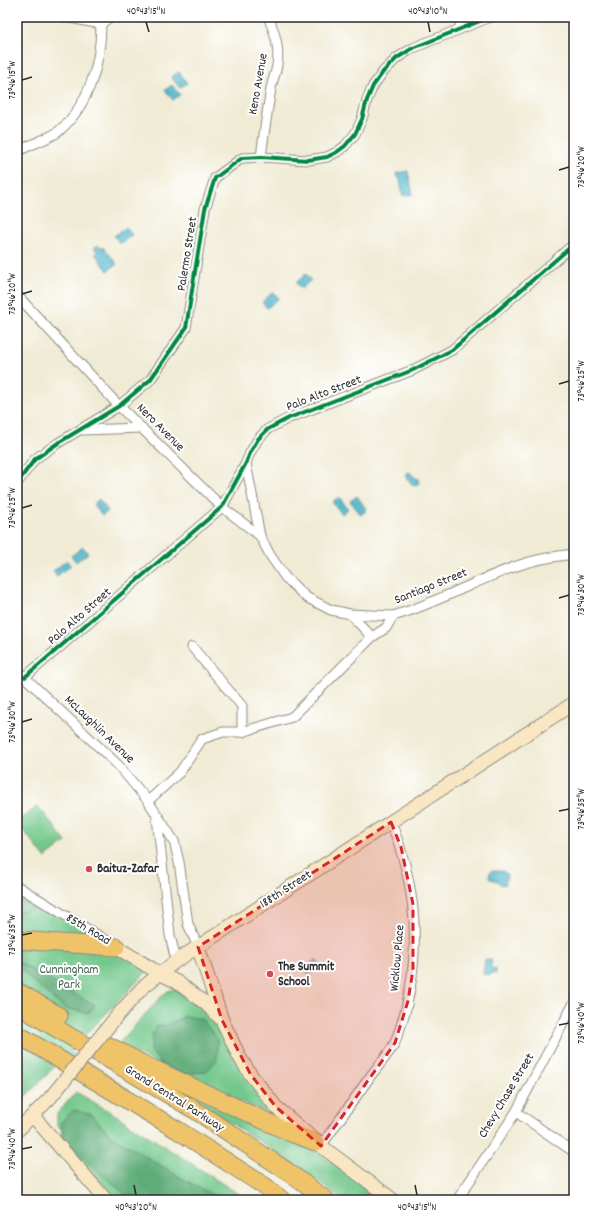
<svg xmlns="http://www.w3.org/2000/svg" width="591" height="1217" font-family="Dekko,sans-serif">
<rect width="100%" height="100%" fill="#fff"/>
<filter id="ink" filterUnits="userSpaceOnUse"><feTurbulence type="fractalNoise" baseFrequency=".025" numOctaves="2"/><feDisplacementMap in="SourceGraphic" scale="8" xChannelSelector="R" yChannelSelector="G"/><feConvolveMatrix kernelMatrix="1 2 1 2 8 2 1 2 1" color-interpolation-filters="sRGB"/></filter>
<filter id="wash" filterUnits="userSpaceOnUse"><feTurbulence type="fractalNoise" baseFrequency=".012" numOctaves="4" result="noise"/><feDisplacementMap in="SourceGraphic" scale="16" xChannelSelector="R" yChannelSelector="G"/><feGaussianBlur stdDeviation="0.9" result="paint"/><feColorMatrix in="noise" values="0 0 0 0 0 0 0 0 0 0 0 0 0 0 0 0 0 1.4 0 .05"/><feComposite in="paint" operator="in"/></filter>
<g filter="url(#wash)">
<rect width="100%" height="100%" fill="#f0ebd4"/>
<g fill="#73c88c" stroke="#4f7a5c">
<polygon points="38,806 66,842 45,858 17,822"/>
<polygon points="17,892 155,963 70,1051 97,1068 130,1091 66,1055 17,1105"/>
<polygon points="177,987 216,1020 225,1043 242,1070 269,1106 266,1113 117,1045 164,994 170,990 174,990"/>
<polygon points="134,1065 295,1140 335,1164 385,1200 343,1200 274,1151 226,1120"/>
<polygon points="76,1092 117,1116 248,1200 118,1200 60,1137 64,1130 57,1126 57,1114"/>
</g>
<g fill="#5eac78" stroke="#446c52">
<polygon points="17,897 24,900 34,909 17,913"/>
<polygon points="17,961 69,991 95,1005 88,1013 64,1008 29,978 17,964"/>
<polygon points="185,1016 202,1019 217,1039 217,1060 205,1072 184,1074 161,1064 150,1050 152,1038 156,1026 167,1025"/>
<polygon points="74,1110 92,1115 110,1135 195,1186 224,1200 142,1200 135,1196 126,1195 77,1153 62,1139 61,1122"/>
</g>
<g fill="#4bb4c9" stroke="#3b707a">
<polygon points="179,72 187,83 180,88 171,77"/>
<polygon points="172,85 180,95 173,100 165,90"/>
<polygon points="408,171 413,194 403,196 399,177 397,177 396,173"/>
<polygon points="126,227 132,235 120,244 114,236"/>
<polygon points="98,245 101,248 103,247 117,264 108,271 95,254 97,252 94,248"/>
<polygon points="306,274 311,280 301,289 296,283"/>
<polygon points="273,292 279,298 267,308 262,302"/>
<polygon points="410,472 413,476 418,479 419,483 416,486 412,485 409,480 405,477 407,473"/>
<polygon points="357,496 367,510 361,515 350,501"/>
<polygon points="339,497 348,509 342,514 332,502"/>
<polygon points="99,499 108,511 102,516 93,504"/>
<polygon points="83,547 88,553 76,562 71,556"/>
<polygon points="67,560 71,565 57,576 53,571"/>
<polygon points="491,871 502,871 506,873 507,877 505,884 501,885 498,881 490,879 489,875"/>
<polygon points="316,959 321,967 309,975 304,968"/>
<polygon points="485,960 492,960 491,968 496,969 496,974 491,973 491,975 483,974"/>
</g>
</g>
<g filter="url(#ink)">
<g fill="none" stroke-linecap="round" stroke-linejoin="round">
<g stroke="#8e8b80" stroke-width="11">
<g id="street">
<polyline points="65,17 101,24"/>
<polyline points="101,24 110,17"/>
<polyline points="460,29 461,17"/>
<path d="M17,152C28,145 51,138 59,131C89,105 101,63 101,24"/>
<path d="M261,157C264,134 267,112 271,89C272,81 276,73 277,65C280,48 275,32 268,17"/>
<polyline points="17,295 119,406 222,507 260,536 270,555 285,577 306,597 331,610 350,614 393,616"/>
<polyline points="83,430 142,428"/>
<polyline points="246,463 260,536"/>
<polyline points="17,483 35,459 58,443 119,406 150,380 186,328 205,209 215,178 242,158 261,157 308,160 327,157 337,152 345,146 355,134 362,119 367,100 373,86 383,72 397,58 413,48 490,17"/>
<polyline points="350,614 372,637"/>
<polyline points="192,647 242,706 242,732"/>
<polyline points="17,670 118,765 148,801 174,841 179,862 188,924 198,947"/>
<polyline points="25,677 222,507 246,463 250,453 258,439 268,429 289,418 413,370 452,350 574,244"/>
<path d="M148,801L180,772L202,739L223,732H242L292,717L372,637L386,628L393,616C439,603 480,577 526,563C542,558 558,556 574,554"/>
<polyline points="157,817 170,935 176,961"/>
<polyline points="17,886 112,944"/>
<polyline points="516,1112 574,1152"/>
<path d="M321,1146C338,1122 355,1098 372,1074C380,1064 390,1053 395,1042C402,1025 407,1007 410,989C420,930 413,878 391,822"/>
<polyline points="457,1200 516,1112 574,1003"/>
</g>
</g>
<g stroke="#8e8b80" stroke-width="15">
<g id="secondary">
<polyline points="116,947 159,973 177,982 205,1003 222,1020 240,1058 251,1075 276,1107 321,1146 393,1200"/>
<polyline points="198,947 221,1017"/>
<polyline points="117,1016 142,988 176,961 574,703"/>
<polyline points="33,1116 106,1200"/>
<polyline points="17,1131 50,1098"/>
</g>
</g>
<g stroke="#8e8b80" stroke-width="19">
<g id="highway">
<polyline points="17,940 116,947"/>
<polyline points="17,991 59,1016"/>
<polyline points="17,1005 198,1112 287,1171 326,1200"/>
<polyline points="17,1034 179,1131 266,1187 282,1200"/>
<polyline points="109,1046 143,1064 291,1133 316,1142"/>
</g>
</g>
<use href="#street" stroke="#fff" stroke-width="9"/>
<use href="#secondary" stroke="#f9e7c3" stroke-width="13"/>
<use href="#highway" stroke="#efc469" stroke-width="17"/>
<g stroke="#8e8b80" stroke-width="15" stroke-linecap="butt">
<polyline id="secondary-bridge" points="50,1098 117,1016"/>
</g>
<use href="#secondary-bridge" stroke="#f9e7c3" stroke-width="13"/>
<g stroke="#fff" stroke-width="6">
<g id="cycleway">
<polyline points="17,483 35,459 58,443 119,406 150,380 186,328 205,209 215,178 242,158 261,157 308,160 327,157 337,152 345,146 355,134 362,119 367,100 373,86 383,72 397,58 413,48 490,17"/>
<polyline points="25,677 222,507 246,463 250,453 258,439 268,429 289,418 413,370 452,350 574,244"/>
</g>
</g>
<use href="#cycleway" stroke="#00873e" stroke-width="4"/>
</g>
</g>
<path fill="#d62828" fill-opacity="0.2" stroke="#d62828" stroke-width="3" stroke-dasharray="8 5" stroke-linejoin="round" d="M391,822L401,847L413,904V970L408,1001L395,1043L321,1146L276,1107L251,1075L222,1020L198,947Z"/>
<path fill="none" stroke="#2b2b2b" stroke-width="1.5" d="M146,22L149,32M428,22L430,32M22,80L32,77M559,170L569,167M22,294L32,291M559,384L569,381M22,508L32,505M559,598L569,595M22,722L32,719M559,811L569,809M22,935L32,933M559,1025L569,1023M22,1149L32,1147M134,1185L136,1195M415,1185L417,1195"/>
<g fill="#d1495b" stroke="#fff" stroke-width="1.5">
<circle cx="89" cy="869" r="4"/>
<circle cx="270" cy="974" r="4"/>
</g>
<g text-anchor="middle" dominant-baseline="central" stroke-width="4" stroke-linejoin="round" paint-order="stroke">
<g font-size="13" fill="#2b2b2b" stroke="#fff">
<text transform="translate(259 84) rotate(-80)">Keno Avenue</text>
<text transform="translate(188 254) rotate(-81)">Palermo Street</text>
<text transform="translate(324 394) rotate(-21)">Palo Alto Street</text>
<text transform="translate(160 428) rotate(45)">Nero Avenue</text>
<text transform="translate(431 587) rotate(-22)">Santiago Street</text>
<text transform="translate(80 617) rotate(-41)">Palo Alto Street</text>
<text transform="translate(99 730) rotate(44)">McLaughlin Avenue</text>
<text transform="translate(286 890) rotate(-33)">188th Street</text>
<text transform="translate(88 930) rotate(31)">85th Road</text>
<text transform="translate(398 958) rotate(-85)">Wicklow Place</text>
<text transform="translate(507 1096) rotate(-59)">Chevy Chase Street</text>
<text transform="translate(174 1099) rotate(32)">Grand Central Parkway</text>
</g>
<g font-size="13" font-weight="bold" fill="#2b2b2b" stroke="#fff" text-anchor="start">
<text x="97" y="869">Baituz-Zafar</text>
<text x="278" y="967">The Summit<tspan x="278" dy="15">School</tspan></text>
</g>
<g font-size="13" fill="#44624d" stroke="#fff">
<text x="69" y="970">Cunningham<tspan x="69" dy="15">Park</tspan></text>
</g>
</g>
<rect width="591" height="1217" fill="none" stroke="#fff" stroke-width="44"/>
<rect x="22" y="22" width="547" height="1173" fill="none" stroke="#2b2b2b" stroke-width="1.5"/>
<g font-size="10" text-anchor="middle" fill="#2b2b2b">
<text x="146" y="14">40°43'15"N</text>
<text x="428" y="14">40°43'10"N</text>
<text transform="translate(11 80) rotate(-90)" y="4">73°46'15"W</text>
<text transform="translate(580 167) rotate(-90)" y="4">73°46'20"W</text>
<text transform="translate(11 294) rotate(-90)" y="4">73°46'20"W</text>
<text transform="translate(580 381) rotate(-90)" y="4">73°46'25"W</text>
<text transform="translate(11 508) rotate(-90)" y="4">73°46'25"W</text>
<text transform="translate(580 595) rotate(-90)" y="4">73°46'30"W</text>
<text transform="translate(11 722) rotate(-90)" y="4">73°46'30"W</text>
<text transform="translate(580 809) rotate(-90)" y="4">73°46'35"W</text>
<text transform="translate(11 935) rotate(-90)" y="4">73°46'35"W</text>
<text transform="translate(580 1023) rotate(-90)" y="4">73°46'40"W</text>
<text transform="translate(11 1149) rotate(-90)" y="4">73°46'40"W</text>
<text x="136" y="1210">40°43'20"N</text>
<text x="417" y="1210">40°43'15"N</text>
</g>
</svg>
